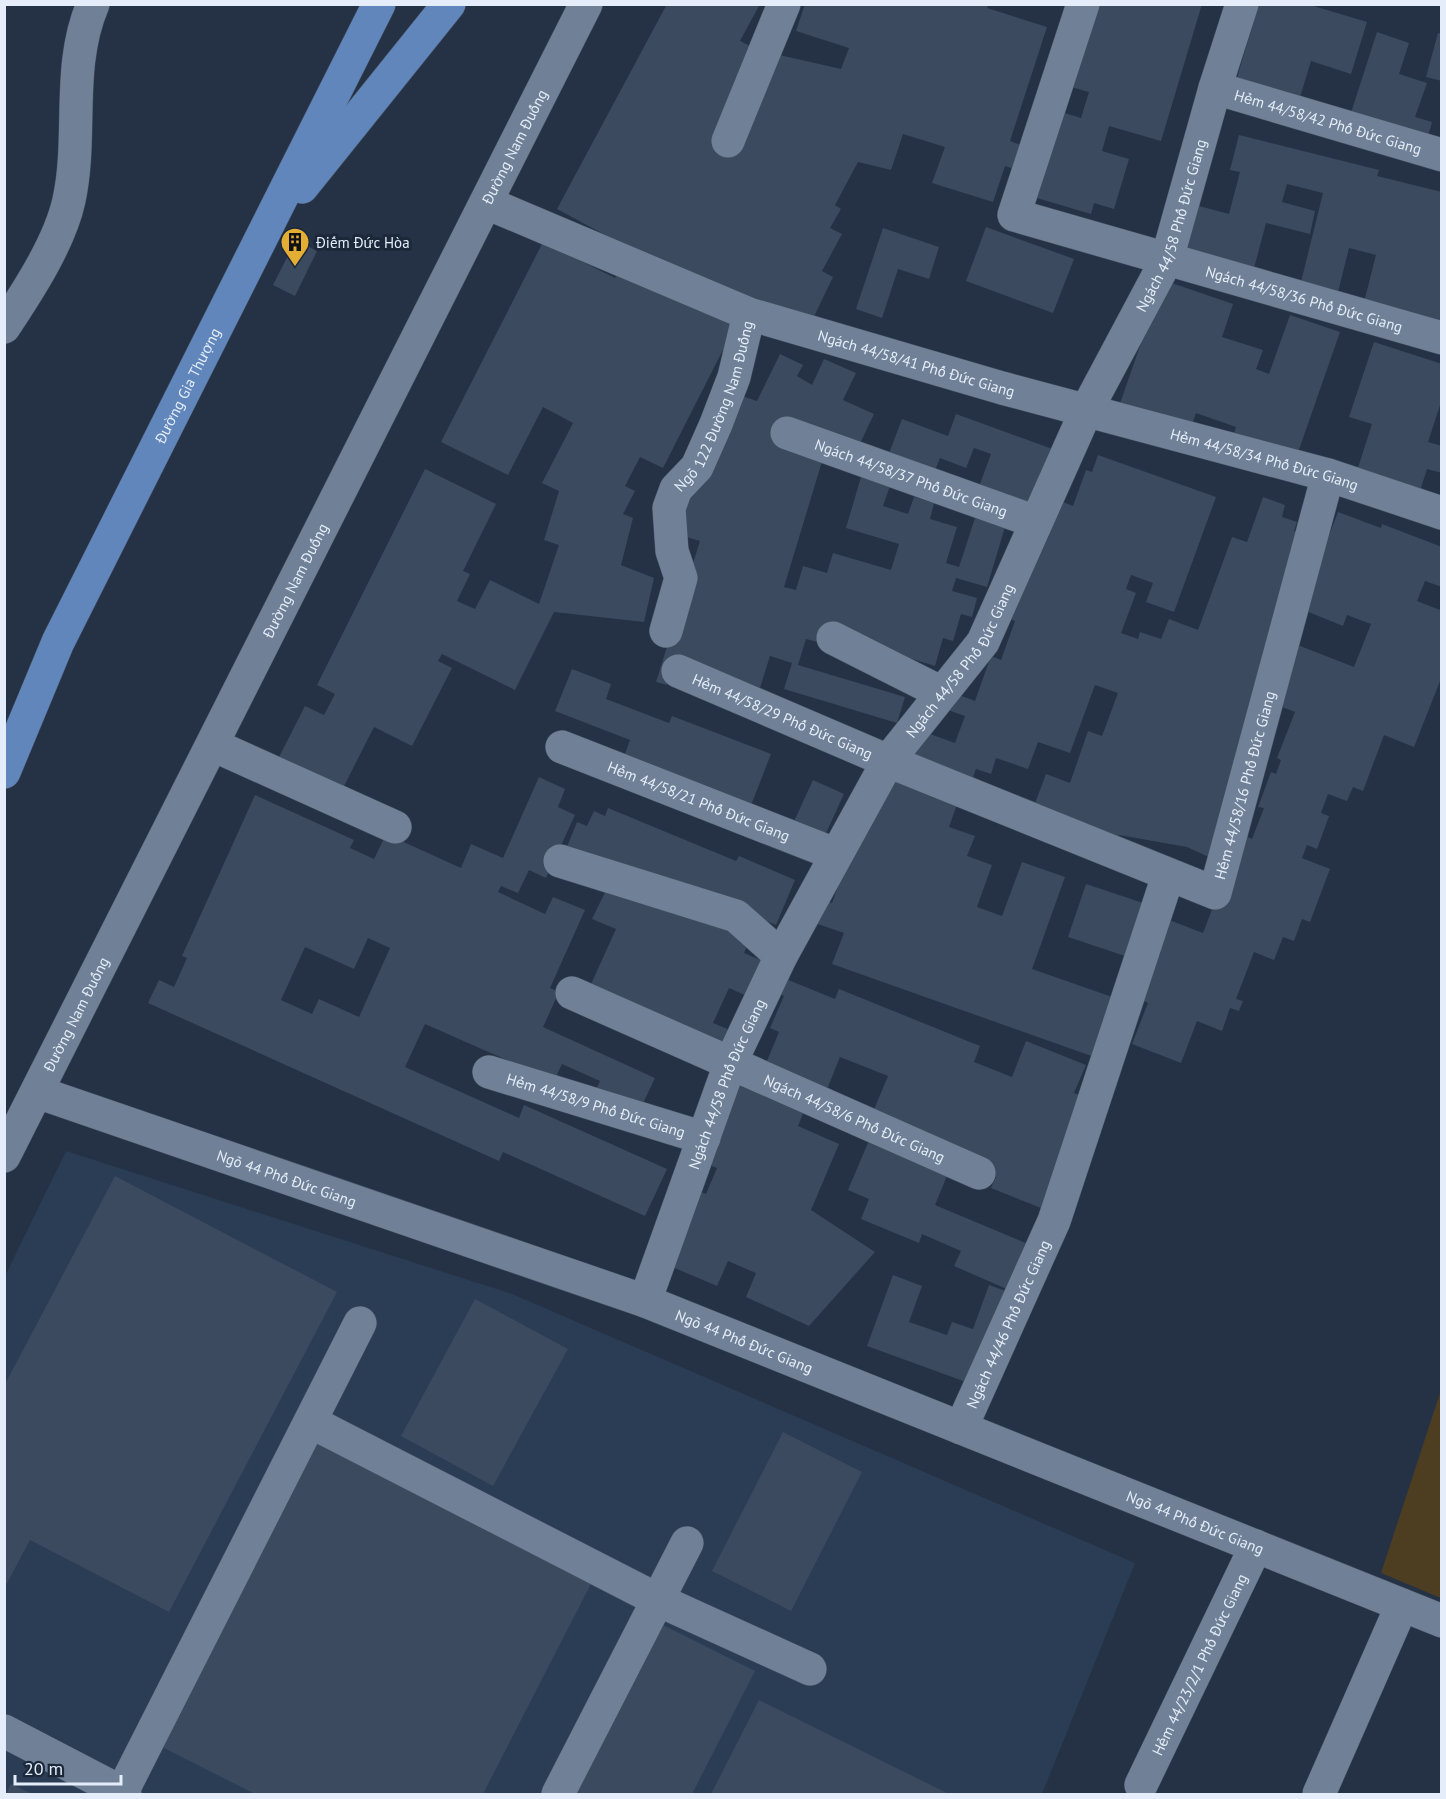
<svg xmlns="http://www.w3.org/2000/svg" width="1446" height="1799" font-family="'PT Sans',sans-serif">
<rect width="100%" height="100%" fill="#253245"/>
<polygon fill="#2b3c55" points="66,1151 512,1294 1135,1563 1042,1794 5,1794 4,1278"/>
<polygon fill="#4d3e21" points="1441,1390 1441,1598 1381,1573"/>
<g fill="#3b4a5e" fill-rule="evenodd">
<polygon points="667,4 760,4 740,41 758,50 841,69 849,48 796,31 805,4 989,4 987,8 1047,27 1010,141 1021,145 1014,169 1005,166 993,202 932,183 945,147 903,134 891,170 858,162 835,205 841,209 830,228 842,234 822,271 833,277 808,329 735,305 557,209"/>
<polygon points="1097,4 1202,4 1161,141 1109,126 1102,151 1129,159 1114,209 1094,203 1091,214 1030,196 1055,110 1081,118 1089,92 1064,85"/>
<polygon points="1259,4 1307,4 1367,22 1351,74 1311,61 1297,107 1234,88"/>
<polygon points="1377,32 1409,43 1399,74 1427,83 1415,117 1432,122 1425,147 1348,122"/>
<polygon points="1438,33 1442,34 1442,81 1426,77"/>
<polygon points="1239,135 1379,170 1377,176 1442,192 1442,321 1362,310 1376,255 1349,248 1337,296 1300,286 1323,193 1287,184 1282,202 1315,211 1310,234 1266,223 1253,272 1175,252 1188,203 1229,214 1240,172 1230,170"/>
<polygon points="986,227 1074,259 1053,313 966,281"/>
<polygon points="883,228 939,247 929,279 898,269 882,318 856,309"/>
<polygon points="296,240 317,251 295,296 273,285"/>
<polygon points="543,242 615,278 620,268 735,326 663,468 640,457 625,486 635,491 623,514 633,518 621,565 654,578 644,622 554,612 515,690 442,654 438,661 452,668 412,746 374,727 341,792 277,761 305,706 324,715 335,694 317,685 425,469 496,504 463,571 470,574 457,601 475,609 490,580 539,604 559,545 544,540 559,491 542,483 573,423 543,407 508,475 441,442"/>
<polygon points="1163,280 1233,304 1222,337 1263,350 1256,369 1269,374 1290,315 1340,332 1294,464 1231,443 1236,427 1196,413 1189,433 1118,409"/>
<polygon points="1374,342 1442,364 1442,399 1428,442 1442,446 1442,473 1427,469 1418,497 1355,477 1372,424 1349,417"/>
<polygon points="780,354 803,365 797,376 812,385 824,359 856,373 843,400 874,414 856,452 824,455 784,587 796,590 803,566 827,573 833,553 891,570 899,544 846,528 861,477 890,486 883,506 908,514 914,497 934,503 930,519 957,527 946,563 959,567 975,518 1005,527 987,587 956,578 952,591 977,598 972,617 961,614 953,641 943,638 935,666 824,632 821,643 806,639 798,665 905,697 897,723 784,689 792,663 770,656 759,691 673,665 667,685 656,682 700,541 680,535 673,516 730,392 757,401"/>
<polygon points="956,414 1058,451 1034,514 977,492 991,454 974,448 966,468 940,458 934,473 888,456 902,419 948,436"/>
<polygon points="1098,455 1216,497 1174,612 1146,602 1153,583 1131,575 1126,589 1136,593 1121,633 1138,639 1140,632 1161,639 1169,619 1198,630 1232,537 1247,542 1263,497 1285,505 1282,517 1297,522 1294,531 1308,537 1213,859 1187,847 1119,835 1114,849 1031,814 1046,774 1070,783 1088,731 1102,736 1118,693 1095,685 1070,753 1038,742 1028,769 996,758 991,774 976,769 969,789 903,765 916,729 955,743 965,716 942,708 948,691 975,701 991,656 1001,660 1015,621 1002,616 1050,497 1073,506 1086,470 1092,472"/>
<polygon points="1338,512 1381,528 1382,524 1442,547 1442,587 1425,581 1417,601 1440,610 1442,606 1442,676 1414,747 1384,735 1363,791 1353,787 1347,801 1328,794 1321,813 1329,816 1317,849 1307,845 1302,858 1330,869 1310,922 1302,919 1294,941 1283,937 1274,960 1254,952 1236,999 1243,1001 1239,1011 1230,1008 1222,1031 1197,1021 1181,1063 1132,1044 1148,1003 1142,1000 1164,918 1203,933 1241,834 1252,839 1264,808 1258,807 1271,772 1276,774 1281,760 1277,758 1295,712 1272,703 1295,644 1354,667 1371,624 1347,615 1343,626 1301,609"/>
<polygon points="572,669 611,684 606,699 669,723 672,716 771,754 748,813 621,765 630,740 555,711"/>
<polygon points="890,772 960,796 949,827 975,836 967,856 992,865 977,907 1002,916 1022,862 1065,877 1032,969 1118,999 1097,1058 832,964 844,933 812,922 820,899 832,903 870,799"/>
<path d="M539,777L565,789L558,807L575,815L546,878L529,870L518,893L501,886L498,892L545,914L553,897L585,910L550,988L559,992L543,1027L655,1078L637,1116L593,1096L600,1081L562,1064L554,1081L425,1024L405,1067L519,1118L524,1105L667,1169L645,1216L503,1152L499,1161L148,1003L159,980L174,987L187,958L182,956L255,795L354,840L350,848L374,859L386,834L461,868L471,844L503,858ZM368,938L390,948L359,1017L319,999L312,1014L281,1000L305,947L354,969Z"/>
<polygon points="813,780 844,794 821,844 790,830"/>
<polygon points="608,808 736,861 739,856 795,880 776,925 745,912 564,854 577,822 587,826 594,811 605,816"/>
<polygon points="609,884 752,935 744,953 765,962 749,997 729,988 713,1023 730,1030 721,1052 587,993 616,929 592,919"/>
<polygon points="1086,884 1146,904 1128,957 1068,937"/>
<polygon points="781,977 835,999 839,989 980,1046 974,1062 1012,1077 1026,1041 1086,1065 1074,1093 1083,1096 1051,1212 991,1188 996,1177 949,1158 870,1119 888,1076 840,1057 824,1097 762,1073 779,1032 770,1028 784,996 775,992"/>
<polygon points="738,1078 806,1106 798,1126 839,1144 811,1210 875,1252 809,1326 746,1297 756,1273 744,1268 728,1261 717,1286 663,1263 694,1189 706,1194 717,1168 701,1162"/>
<polygon points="870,1138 949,1171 935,1205 1035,1247 1016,1293 954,1266 961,1251 922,1234 919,1243 861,1219 869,1199 848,1190"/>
<polygon points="115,1176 337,1292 169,1612 30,1540 4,1589 4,1386"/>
<polygon points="893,1275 922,1286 909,1322 947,1335 952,1322 973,1329 989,1285 1011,1293 977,1386 867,1346"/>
<polygon points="475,1299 568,1349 493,1486 401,1436"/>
<polygon points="783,1432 862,1472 791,1611 712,1571"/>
<polygon points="312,1436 594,1578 483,1794 255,1794 154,1743"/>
<polygon points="657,1622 755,1671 692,1794 570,1794"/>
<polygon points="759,1700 949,1794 711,1794"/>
<polygon points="11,1784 32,1794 6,1794"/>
</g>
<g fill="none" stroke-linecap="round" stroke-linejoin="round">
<g stroke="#455061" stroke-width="34">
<g id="minor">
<path id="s1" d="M1083,4L1014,215L1442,338"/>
<path id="s2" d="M1215,88L1442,155"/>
<polyline points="728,141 784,4"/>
<path id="s3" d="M487,203L749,314L1002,388L1328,475L1442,513"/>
<path d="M4,327C28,291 60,242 69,200C83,135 66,67 93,4"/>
<path id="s4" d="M787,433L1036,522"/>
<path id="s5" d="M666,631L681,578L672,551L669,508L676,489L697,467L716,424L734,377L749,314"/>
<polyline points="833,638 942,693"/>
<path id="s6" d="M678,671L888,761L1215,893L1328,475"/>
<polyline points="213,745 395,827"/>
<path id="s7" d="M562,747L835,854"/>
<polyline points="560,861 736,916 781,956"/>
<path id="s8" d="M572,993L979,1173"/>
<path id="s9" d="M489,1072L704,1138"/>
<path id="s10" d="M37,1092L645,1301L1442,1621"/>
<path id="s11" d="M4,1156L586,4"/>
<path id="s12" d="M645,1301L730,1064L781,956L888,761L983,642L1086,411L1167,259L1215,88L1242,4"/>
<polyline points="311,1422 658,1600 810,1669"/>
<path id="s13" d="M961,1428L1054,1221L1168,876"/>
<polyline points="4,1731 125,1794"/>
<path id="s14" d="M1141,1785L1256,1546"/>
<polyline points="121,1794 360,1323"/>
<polyline points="558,1794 687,1543"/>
<polyline points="1319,1794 1402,1605"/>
</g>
</g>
<g stroke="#455061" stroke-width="34">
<g id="major">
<polyline points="302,187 449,4"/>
<path id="s15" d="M4,772L58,642L379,4"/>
</g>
</g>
<use href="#minor" stroke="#708096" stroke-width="33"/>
<use href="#major" stroke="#6086bb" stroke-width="33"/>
</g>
<defs>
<g id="building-pin" transform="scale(1.5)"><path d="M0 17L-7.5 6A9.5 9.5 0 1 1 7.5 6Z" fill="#e4ae35" stroke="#1b283a"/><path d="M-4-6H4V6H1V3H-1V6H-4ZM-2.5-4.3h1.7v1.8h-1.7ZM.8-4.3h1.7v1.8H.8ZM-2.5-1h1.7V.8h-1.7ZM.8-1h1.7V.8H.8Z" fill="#111"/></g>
</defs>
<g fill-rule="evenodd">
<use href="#building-pin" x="295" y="242"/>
</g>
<g text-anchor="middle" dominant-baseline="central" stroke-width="6" stroke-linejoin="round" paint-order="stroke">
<g font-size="15" fill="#e4edf9" stroke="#1b283a">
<text stroke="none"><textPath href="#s2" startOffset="118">Hẻm 44/58/42 Phố Đức Giang</textPath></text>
<text stroke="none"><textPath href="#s11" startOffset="1131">Đường Nam Đuống</textPath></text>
<text stroke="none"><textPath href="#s12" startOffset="1204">Ngách 44/58 Phố Đức Giang</textPath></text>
<text stroke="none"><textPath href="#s1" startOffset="524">Ngách 44/58/36 Phố Đức Giang</textPath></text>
<text stroke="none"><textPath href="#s3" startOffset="459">Ngách 44/58/41 Phố Đức Giang</textPath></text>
<text stroke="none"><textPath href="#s15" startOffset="428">Đường Gia Thượng</textPath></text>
<text stroke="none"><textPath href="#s5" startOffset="240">Ngõ 122 Đường Nam Đuống</textPath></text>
<text stroke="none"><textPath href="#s3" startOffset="820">Hẻm 44/58/34 Phố Đức Giang</textPath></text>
<text stroke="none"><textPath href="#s4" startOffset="132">Ngách 44/58/37 Phố Đức Giang</textPath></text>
<text stroke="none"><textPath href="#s11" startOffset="645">Đường Nam Đuống</textPath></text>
<text stroke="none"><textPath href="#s12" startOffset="718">Ngách 44/58 Phố Đức Giang</textPath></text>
<text stroke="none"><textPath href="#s6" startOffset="114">Hẻm 44/58/29 Phố Đức Giang</textPath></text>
<text stroke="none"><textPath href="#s6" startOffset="693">Hẻm 44/58/16 Phố Đức Giang</textPath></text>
<text stroke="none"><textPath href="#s7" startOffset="147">Hẻm 44/58/21 Phố Đức Giang</textPath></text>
<text stroke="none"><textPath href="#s11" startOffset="159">Đường Nam Đuống</textPath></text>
<text stroke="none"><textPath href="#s12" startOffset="232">Ngách 44/58 Phố Đức Giang</textPath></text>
<text stroke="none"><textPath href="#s9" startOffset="112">Hẻm 44/58/9 Phố Đức Giang</textPath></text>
<text stroke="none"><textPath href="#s8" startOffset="309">Ngách 44/58/6 Phố Đức Giang</textPath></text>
<text stroke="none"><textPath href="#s10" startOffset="264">Ngõ 44 Phố Đức Giang</textPath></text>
<text stroke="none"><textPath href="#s13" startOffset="114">Ngách 44/46 Phố Đức Giang</textPath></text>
<text stroke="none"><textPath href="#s10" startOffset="750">Ngõ 44 Phố Đức Giang</textPath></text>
<text stroke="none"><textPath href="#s10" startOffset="1236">Ngõ 44 Phố Đức Giang</textPath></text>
<text stroke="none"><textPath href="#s14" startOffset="134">Hẻm 44/23/2/1 Phố Đức Giang</textPath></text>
</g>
<g font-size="15" fill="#e4edf9" stroke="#1b283a" text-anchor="start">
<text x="316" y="242">Điếm Đức Hòa</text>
</g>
</g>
<rect width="1446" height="1799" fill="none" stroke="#e4edf9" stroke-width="12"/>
<path d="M15 1775v9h106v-9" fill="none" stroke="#e4edf9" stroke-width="3"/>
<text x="24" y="1775" font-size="18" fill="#e4edf9" stroke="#1b283a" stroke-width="4.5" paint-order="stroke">20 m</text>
</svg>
